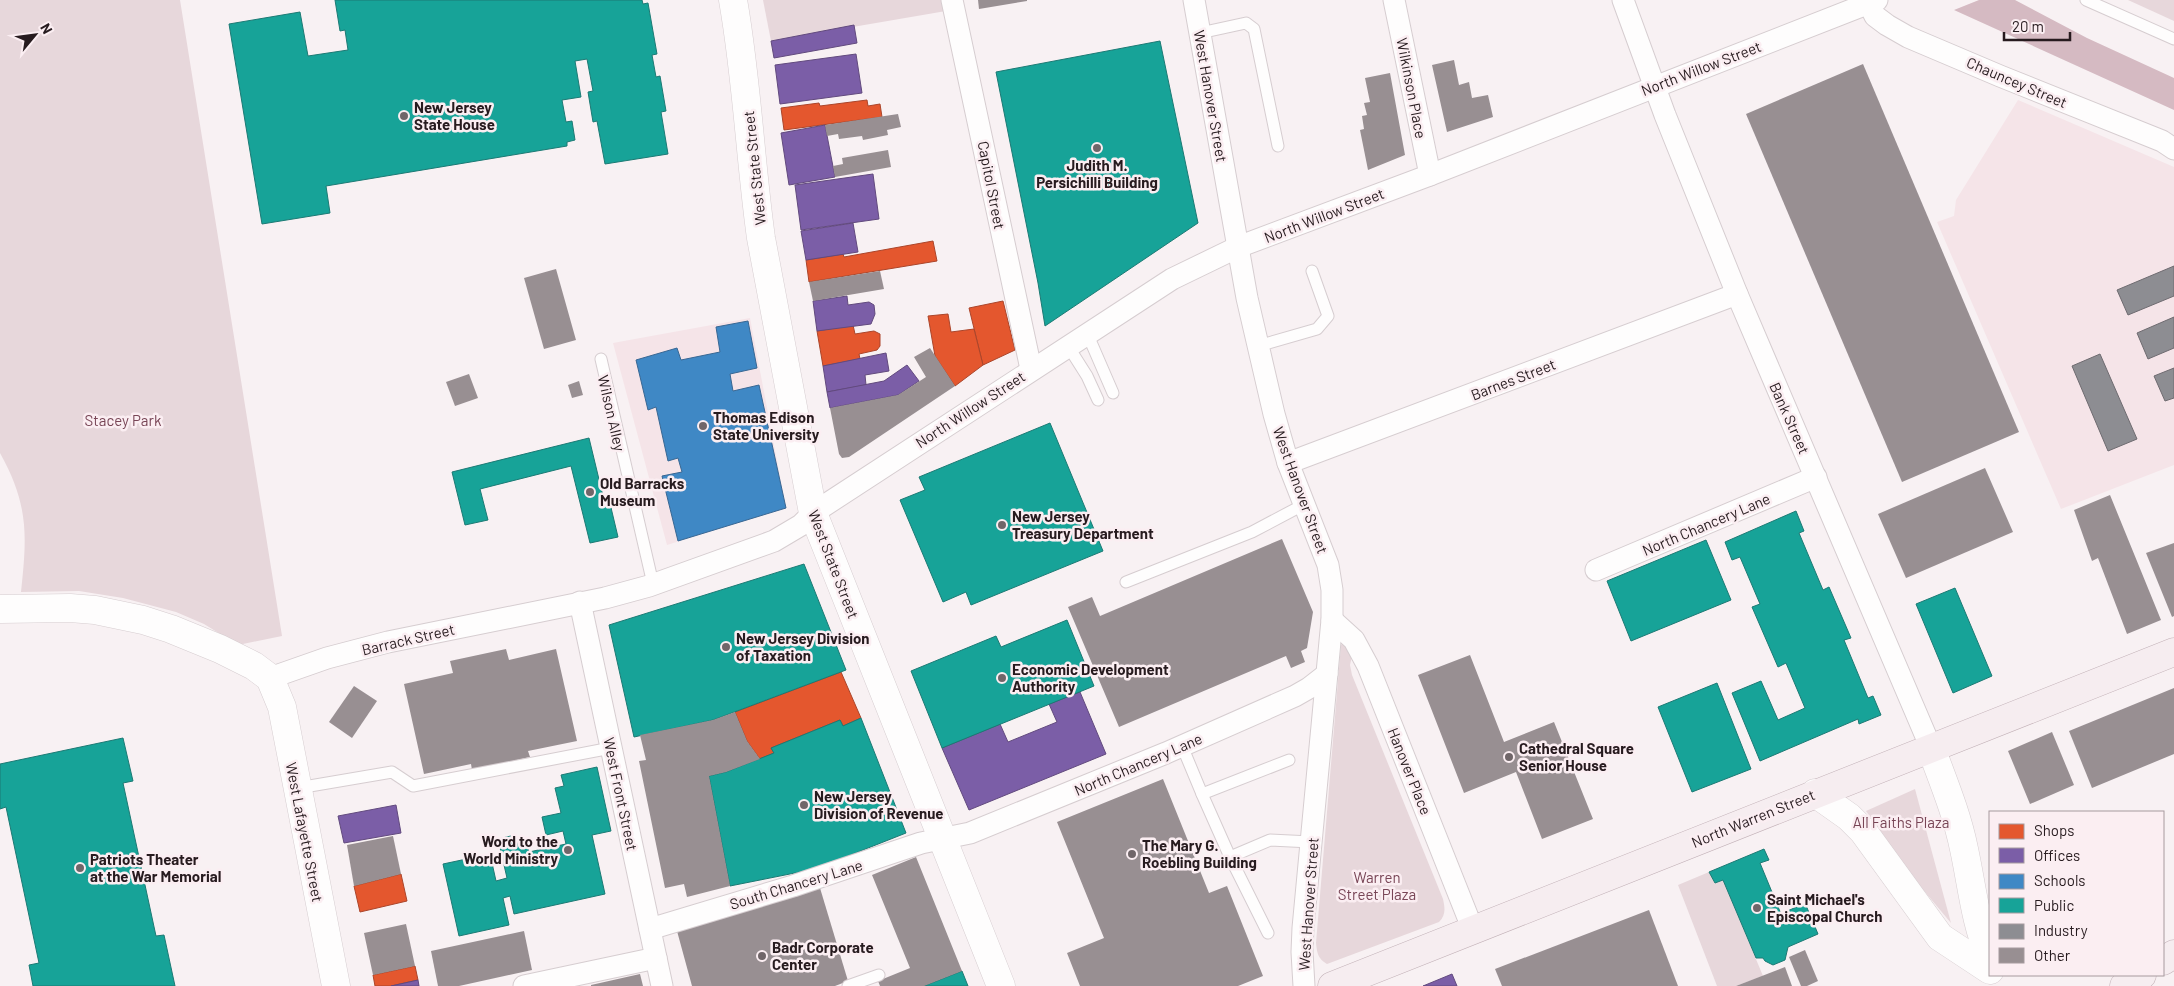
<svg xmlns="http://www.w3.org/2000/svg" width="2174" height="986" font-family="Barlow,sans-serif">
<rect width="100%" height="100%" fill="#f8f1f3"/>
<g fill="#f5e4e8">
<polygon points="2018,100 2174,167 2174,465 2061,509 1937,222 1954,216 1956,200"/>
<polygon points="750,318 786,508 667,545 613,343"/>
</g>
<g fill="#e7d7db">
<path d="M0,0H180L282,636L238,645L204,624L176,612L123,598L79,591L21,592C27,536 29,505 0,453Z"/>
<polygon points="763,0 944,0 946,11 771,41"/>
<polygon points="2128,0 2174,0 2174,21"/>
<path d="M1344,642L1352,656L1350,665L1352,675L1443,899C1445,908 1446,915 1439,922L1327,964C1318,959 1317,953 1316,943L1341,645Z"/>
<polygon points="1915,789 1951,923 1915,880 1866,811"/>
<polygon points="1709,872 1715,883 1723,880 1763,976 1736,986 1717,986 1678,885"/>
</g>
<polygon fill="#d5bac2" points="1979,0 2015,0 2087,38 2174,78 2174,110 1954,10"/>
<g fill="#e4572e" stroke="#ab452a">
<polygon points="867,100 868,106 880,104 882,117 784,130 781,108 819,103 820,106"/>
<polygon points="933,241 937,261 809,282 806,260 843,254 844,257"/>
<polygon points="1003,301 1015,350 983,365 969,308"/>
<polygon points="948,314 951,332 974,329 983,365 955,386 935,356 928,316"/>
<polygon points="853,325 855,334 874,331 880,334 880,346 877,350 859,354 860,359 823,366 817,331"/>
<polygon points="841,672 861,718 843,726 840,720 771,748 774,753 760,759 747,741 735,712"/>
<polygon points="401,874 407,901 360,912 354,886"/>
<polygon points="415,966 418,980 391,986 375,986 373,975"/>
</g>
<g fill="#7b5ea7" stroke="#624a7e">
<polygon points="854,25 857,43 774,58 771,41"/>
<polygon points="856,54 862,93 780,104 775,65"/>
<polygon points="825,125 835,177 789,185 781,133"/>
<polygon points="873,174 879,219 801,230 795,185"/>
<polygon points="853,223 858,252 806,260 801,231"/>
<polygon points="847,296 848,305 869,302 874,305 875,314 871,324 817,331 813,301"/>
<polygon points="886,353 889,371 865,375 866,385 827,392 823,366"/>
<polygon points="907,365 919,381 898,395 830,408 827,392 884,381"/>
<polygon points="1080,692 1106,754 969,810 942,748 1000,724 1008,742 1057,722 1049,704"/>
<polygon points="396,805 401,833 344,843 338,816"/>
<polygon points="1452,974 1457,986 1423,986"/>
<polygon points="418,980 419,986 391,986"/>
</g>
<polygon fill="#3f88c5" stroke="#386793" points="748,321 757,368 730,374 733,391 759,385 786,508 678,541 662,476 682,472 678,458 668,461 656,407 648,410 636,360 677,348 681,360 720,352 716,327"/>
<g fill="#17a398" stroke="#1c7a74">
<polygon points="335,0 642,0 643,4 648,3 657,54 652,55 656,77 660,76 666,111 661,112 668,154 605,164 597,121 593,122 588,92 593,91 587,59 575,61 581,97 562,100 566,122 572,121 575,140 567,142 567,146 326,186 330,213 262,224 229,24 300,12 308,56 348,50 345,30 340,31"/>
<polygon points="1160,41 1198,223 1045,326 1038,283 996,72"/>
<polygon points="1050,423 1103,551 971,605 966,592 943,602 900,500 925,490 919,477"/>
<polygon points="589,438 603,496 608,495 618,537 590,543 571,466 480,489 488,520 465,525 452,472"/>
<polygon points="1796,511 1804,531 1799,533 1823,590 1829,587 1851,638 1844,640 1868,698 1873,696 1881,715 1859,724 1858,719 1760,761 1732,693 1761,681 1778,720 1805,708 1786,663 1778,667 1752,607 1760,604 1740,557 1732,560 1725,542"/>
<polygon points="1706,540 1731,600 1631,641 1607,581"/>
<polygon points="804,564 846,670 713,720 634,737 609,625"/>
<polygon points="1955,588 1992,676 1953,693 1916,604"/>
<polygon points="1067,620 1094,686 942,748 911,671 996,636 1001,647"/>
<polygon points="1717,683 1751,769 1692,792 1658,707"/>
<polygon points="861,718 906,833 815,869 730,886 709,776 726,772 774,753 771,748 840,720 843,726"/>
<polygon points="123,738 133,781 123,783 156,936 164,935 175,986 33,986 29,965 39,963 6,807 0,809 0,764"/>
<polygon points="597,767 611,831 592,835 605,894 514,914 510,896 503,898 509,925 459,936 443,864 490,854 496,881 507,878 498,839 515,835 518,847 527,845 529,852 566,844 563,831 546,835 542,817 561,813 555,788 564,786 561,775"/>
<polygon points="1764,849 1769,860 1760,863 1781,914 1805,903 1818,934 1788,947 1785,960 1773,965 1765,961 1763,958 1756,958 1723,880 1715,883 1709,872"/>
<polygon points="962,971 968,986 924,986"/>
</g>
<g fill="#8d8d92" stroke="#6e6b70">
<polygon points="2174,266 2174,296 2128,315 2117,290"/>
<polygon points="2174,317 2174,348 2148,359 2137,333"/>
<polygon points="2100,354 2137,439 2108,451 2072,366"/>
<polygon points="2174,368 2174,398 2165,401 2154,376"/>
</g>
<g fill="#988f92">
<polygon points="978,0 1027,0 1027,1 979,9"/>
<polygon points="1454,60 1459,85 1469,82 1472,98 1488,95 1493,117 1447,132 1432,65"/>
<polygon points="1863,64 2019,432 1902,482 1746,114"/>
<polygon points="1390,73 1405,155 1368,170 1360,130 1364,129 1362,116 1367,115 1364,103 1370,102 1365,78"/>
<polygon points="898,114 901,127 887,130 888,135 863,140 862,136 839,139 838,134 827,136 825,125"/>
<polygon points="888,150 891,167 835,177 833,166 843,164 842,158"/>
<polygon points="556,269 576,340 544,349 524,278"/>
<polygon points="880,271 884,289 813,301 809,282"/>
<polygon points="930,348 955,386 849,457 842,458 839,454 830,408 898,395 926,377 914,357"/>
<polygon points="469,374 478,398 455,406 446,382"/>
<polygon points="579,381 583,395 572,398 568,385"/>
<polygon points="1985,468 2013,532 1906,578 1878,514"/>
<polygon points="2110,495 2161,620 2127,634 2098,558 2092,561 2074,510"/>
<polygon points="1282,539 1313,612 1307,648 1301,651 1305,662 1291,668 1286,656 1119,727 1068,607 1092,597 1100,616"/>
<polygon points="2174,543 2174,616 2172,617 2146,553"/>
<polygon points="506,649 509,660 556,649 577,741 528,751 530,757 472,770 471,764 424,774 404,684 453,673 450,661"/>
<polygon points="1470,655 1504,742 1554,722 1593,819 1542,839 1516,772 1464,793 1418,675"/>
<polygon points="354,686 377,701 352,738 329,722"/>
<polygon points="2174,688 2174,754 2092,788 2069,731"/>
<polygon points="735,712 747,741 760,759 726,772 709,776 730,886 687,897 684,884 665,888 639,761 646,760 640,735 713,720"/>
<polygon points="2052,732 2074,785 2030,804 2008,751"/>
<polygon points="1163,779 1209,893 1227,886 1263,976 1238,986 1080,986 1067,953 1104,938 1057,822"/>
<polygon points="393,836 401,874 354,886 347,845"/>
<polygon points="916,857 962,971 924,986 880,986 878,981 910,968 872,875"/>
<polygon points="820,888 848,981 835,986 692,986 677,931"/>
<polygon points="1649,910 1678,986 1502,986 1495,969"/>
<polygon points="406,924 415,966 373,975 364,933"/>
<polygon points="524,931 532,970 459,986 438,986 431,951"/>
<polygon points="1805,950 1818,981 1807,986 1801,986 1789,957"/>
<polygon points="1785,967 1792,986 1736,986"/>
<polygon points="640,974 643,986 591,986 591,985"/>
</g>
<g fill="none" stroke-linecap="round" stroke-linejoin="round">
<g stroke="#d6cdd0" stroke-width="13">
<g id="lane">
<polyline points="2086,0 2174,39"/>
<polyline points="1200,33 1246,23 1254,29 1278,146"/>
<polyline points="1087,333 1113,393"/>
<polyline points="1068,346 1087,376 1098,400"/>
<polyline points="1258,346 1317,329 1328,316 1312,271"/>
<polyline points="601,359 653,584"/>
<polyline points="1126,582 1252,532 1305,504"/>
<polyline points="1182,746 1202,794 1289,760"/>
<polyline points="298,788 392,772 413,786 611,748"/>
<polyline points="1202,794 1230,857 1268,933"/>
<polyline points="1230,857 1270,840 1311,842"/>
<polyline points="848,986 879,975"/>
</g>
</g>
<g stroke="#d6cdd0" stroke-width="23">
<g id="street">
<polyline points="952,0 1031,369"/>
<polyline points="1194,0 1247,298 1274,414 1288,463 1328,565 1332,590 1332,620 1303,928 1302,952 1304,986"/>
<polyline points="1394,0 1430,175"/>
<polyline points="1623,0 1665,115 1737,294 1931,748"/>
<polyline points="1867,0 1875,16 1887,25 1908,37 2000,76 2162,141 2174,149"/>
<polyline points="1288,463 1737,294"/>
<polyline points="1596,570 1816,477"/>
<polyline points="580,602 662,986"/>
<polyline points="1332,620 1354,640 1368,666 1473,930"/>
<polyline points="270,678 327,658 388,642 605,598 649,586 774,541 801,525 813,513 1172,279 1238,247 1430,175 1877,0"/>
<polyline points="650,929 793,886 921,843 970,833 1166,753 1295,696 1309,688 1327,674"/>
<polyline points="524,986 656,958"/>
</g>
</g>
<g stroke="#d6cdd0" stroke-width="29">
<g id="secondary">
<path d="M733,0C747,79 750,159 761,238L813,513L1001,986"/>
<polyline points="0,609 70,608 95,610 143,620 171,629 220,649 254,666 270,678 282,707 336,986"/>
<path d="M1931,748C1943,781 1957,814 1964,849C1972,886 1975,922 1990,957"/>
<polyline points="1815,793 1849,817 1863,831 1940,937 1990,970"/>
</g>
</g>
<g stroke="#c3b2b8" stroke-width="29">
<g id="primary">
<polyline points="2163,961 2174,954"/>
<polyline points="1332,986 2174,652"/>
<polyline points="2124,986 2142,975"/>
</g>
</g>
<use href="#lane" stroke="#fefdfd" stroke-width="11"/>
<use href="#street" stroke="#fefdfd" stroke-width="21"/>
<use href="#secondary" stroke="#fefdfd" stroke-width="28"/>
<use href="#primary" stroke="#f6edf0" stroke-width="28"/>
</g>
<g fill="#706669" stroke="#fbeef2" stroke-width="2">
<circle cx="404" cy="116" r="5"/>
<circle cx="1097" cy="148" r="5"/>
<circle cx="703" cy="426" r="5"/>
<circle cx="590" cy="492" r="5"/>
<circle cx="1002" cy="525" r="5"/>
<circle cx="726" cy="647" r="5"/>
<circle cx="1002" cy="678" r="5"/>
<circle cx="1509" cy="757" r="5"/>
<circle cx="804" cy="805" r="5"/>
<circle cx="568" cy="850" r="5"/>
<circle cx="1132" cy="854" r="5"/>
<circle cx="80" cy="868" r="5"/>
<circle cx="1757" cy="908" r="5"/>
<circle cx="762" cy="956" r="5"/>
</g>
<g text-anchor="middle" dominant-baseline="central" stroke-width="5" stroke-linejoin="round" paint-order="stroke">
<g font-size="15" fill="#271b1f" stroke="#fbeef2">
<text transform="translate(1701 68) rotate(-21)">North Willow Street</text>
<text transform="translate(2017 82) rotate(23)">Chauncey Street</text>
<text transform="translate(1412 88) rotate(79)">Wilkinson Place</text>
<text transform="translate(1211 96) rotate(80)">West Hanover Street</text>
<text transform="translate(754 168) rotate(-96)">West State Street</text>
<text transform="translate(992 185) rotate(79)">Capitol Street</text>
<text transform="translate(1324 215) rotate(-21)">North Willow Street</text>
<text transform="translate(1513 379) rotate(-21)">Barnes Street</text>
<text transform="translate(970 409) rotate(-33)">North Willow Street</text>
<text transform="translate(612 413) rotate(77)">Wilson Alley</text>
<text transform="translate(1790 418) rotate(66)">Bank Street</text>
<text transform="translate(1301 490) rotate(70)">West Hanover Street</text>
<text transform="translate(1706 524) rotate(-23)">North Chancery Lane</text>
<text transform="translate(834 564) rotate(69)">West State Street</text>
<text transform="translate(408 639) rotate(-13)">Barrack Street</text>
<text transform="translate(1138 764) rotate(-23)">North Chancery Lane</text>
<text transform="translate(1410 771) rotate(68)">Hanover Place</text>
<text transform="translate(621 794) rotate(78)">West Front Street</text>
<text transform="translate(1753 818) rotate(-22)">North Warren Street</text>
<text transform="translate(305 832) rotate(79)">West Lafayette Street</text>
<text transform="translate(796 884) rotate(-17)">South Chancery Lane</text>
<text transform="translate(1308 904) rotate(-86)">West Hanover Street</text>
</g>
<g font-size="15" font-weight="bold" fill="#271b1f" stroke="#fbeef2" text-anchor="start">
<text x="414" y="107">New Jersey<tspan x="414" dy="17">State House</tspan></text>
<text x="1097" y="165" text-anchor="middle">Judith M.<tspan x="1097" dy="17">Persichilli Building</tspan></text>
<text x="713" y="417">Thomas Edison<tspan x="713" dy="17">State University</tspan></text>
<text x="600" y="483">Old Barracks<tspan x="600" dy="17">Museum</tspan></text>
<text x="1012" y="516">New Jersey<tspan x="1012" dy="17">Treasury Department</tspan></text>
<text x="736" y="638">New Jersey Division<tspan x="736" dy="17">of Taxation</tspan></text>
<text x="1012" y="669">Economic Development<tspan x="1012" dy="17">Authority</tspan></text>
<text x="1519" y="748">Cathedral Square<tspan x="1519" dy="17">Senior House</tspan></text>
<text x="814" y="796">New Jersey<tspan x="814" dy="17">Division of Revenue</tspan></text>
<text x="558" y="841" text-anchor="end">Word to the<tspan x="558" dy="17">World Ministry</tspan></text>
<text x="1142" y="845">The Mary G.<tspan x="1142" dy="17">Roebling Building</tspan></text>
<text x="90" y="859">Patriots Theater<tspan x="90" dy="17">at the War Memorial</tspan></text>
<text x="1767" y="899">Saint Michael's<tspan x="1767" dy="17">Episcopal Church</tspan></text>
<text x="772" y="947">Badr Corporate<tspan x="772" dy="17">Center</tspan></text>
</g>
<g font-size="15" fill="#784556" stroke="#fbeef2">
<text x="123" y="420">Stacey Park</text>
<text x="1901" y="822">All Faiths Plaza</text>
<text x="1377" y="877">Warren<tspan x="1377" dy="17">Street Plaza</tspan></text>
</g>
</g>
<rect x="1989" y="811" width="175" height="165" fill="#fbeef2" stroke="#a69a9e"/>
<rect x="1999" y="824" width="25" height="15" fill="#e4572e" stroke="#a69a9e"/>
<text x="2034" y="836" font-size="15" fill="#271b1f">Shops</text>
<rect x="1999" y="848" width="25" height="15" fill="#7b5ea7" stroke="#a69a9e"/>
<text x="2034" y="861" font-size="15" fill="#271b1f">Offices</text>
<rect x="1999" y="874" width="25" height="15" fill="#3f88c5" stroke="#a69a9e"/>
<text x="2034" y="886" font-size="15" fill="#271b1f">Schools</text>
<rect x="1999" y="898" width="25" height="15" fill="#17a398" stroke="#a69a9e"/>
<text x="2034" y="911" font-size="15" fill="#271b1f">Public</text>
<rect x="1999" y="924" width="25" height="15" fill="#8d8d92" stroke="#a69a9e"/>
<text x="2034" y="936" font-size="15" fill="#271b1f">Industry</text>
<rect x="1999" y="948" width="25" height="15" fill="#988f92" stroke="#a69a9e"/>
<text x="2034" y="961" font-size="15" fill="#271b1f">Other</text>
<g transform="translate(35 35) rotate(61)" stroke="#fbeef2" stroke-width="4" paint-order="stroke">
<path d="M0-4L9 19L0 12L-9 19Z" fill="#271b1f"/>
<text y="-8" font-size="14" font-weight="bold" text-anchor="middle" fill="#271b1f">N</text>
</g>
<path d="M2004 32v8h66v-8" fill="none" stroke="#271b1f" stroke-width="2.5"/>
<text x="2012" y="32" font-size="15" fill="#271b1f" stroke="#fbeef2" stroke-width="4" paint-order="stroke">20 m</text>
</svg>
